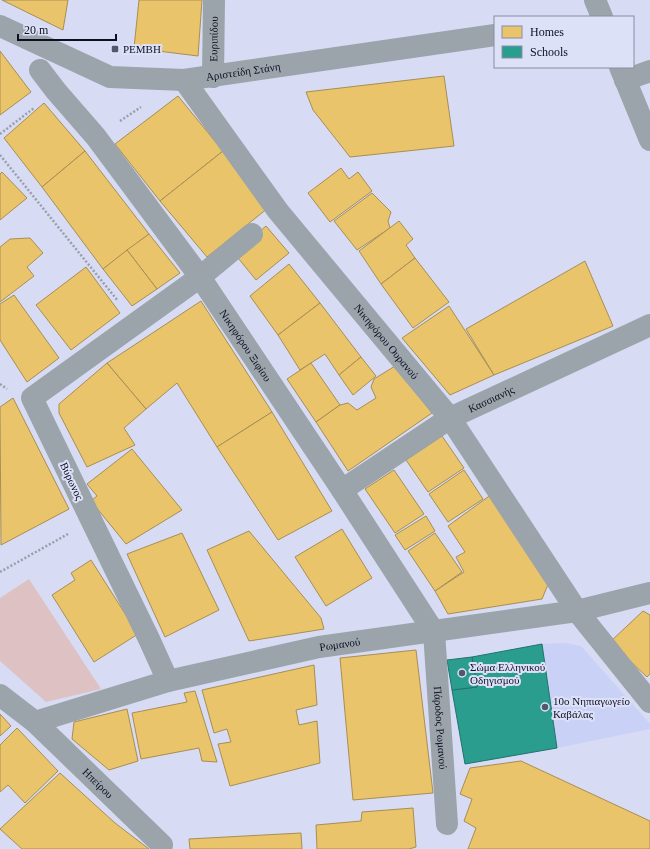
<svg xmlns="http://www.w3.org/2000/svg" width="650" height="849" font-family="'Times New Roman',serif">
<rect width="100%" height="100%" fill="#d7dbf3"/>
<polygon fill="#cad1f7" points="565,643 581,646 650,724 650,729 557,748 465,764 452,690 477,687 472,657 542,644"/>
<polygon fill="#dec2c3" points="29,579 101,689 46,702 0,661 0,598"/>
<g fill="#e9c46a" stroke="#a78e54">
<polygon points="2,0 68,0 63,30"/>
<polygon points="139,0 202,0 198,56 134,48"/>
<polygon points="0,51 31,92 0,115"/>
<polygon points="444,76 454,146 350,157 313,110 306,92"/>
<polygon points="178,96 223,151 160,201 115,144"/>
<polygon points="44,103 85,151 42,187 4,138"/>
<polygon points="85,151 149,234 103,269 42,187"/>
<polygon points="223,151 268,208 207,257 160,201"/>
<polygon points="341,168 349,179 358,172 372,191 330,222 308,193"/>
<polygon points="2,172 27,198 0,220 0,174"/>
<polygon points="372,193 391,212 388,221 390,228 357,250 334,221"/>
<polygon points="399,221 413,239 406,245 415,258 381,284 359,251"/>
<polygon points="266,226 289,253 256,280 234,253"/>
<polygon points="149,234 180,273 157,289 127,250"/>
<polygon points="30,238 43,253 27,267 34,276 0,302 0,247 10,239"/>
<polygon points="127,250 157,289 132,306 103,269"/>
<polygon points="415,258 449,302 413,328 381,284"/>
<polygon points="585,261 613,326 494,375 466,329"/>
<polygon points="289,264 320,303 278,335 250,296"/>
<polygon points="86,267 120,313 71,350 36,305"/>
<polygon points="14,295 59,358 27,382 0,340 0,304"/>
<polygon points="201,301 272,412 217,447 177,383 146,409 107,363"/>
<polygon points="320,303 361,357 339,375 325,354 300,370 278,335"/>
<polygon points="449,306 494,375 450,395 402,338"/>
<polygon points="361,357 376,376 353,395 339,375"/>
<polygon points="107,363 146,409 124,428 135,445 87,467 59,413 59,404"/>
<polygon points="311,363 340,405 316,422 287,379"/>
<polygon points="395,366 432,413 348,471 316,422 340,405 348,403 357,410 376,398 371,387 374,379"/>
<polygon points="13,398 69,509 1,545 0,407"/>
<polygon points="272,412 332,511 278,540 217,447"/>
<polygon points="442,436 464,468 428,492 406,460"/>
<polygon points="132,449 182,510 126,544 91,501 97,496 87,484"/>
<polygon points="394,470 424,514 395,533 365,489"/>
<polygon points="464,470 483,499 448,522 429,494"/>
<polygon points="492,494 551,577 542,599 448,614 435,591 464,572 456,557 465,552 448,526"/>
<polygon points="426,516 435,531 405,550 395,535"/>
<polygon points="342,529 372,578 326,606 295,557"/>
<polygon points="249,531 321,618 324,629 249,641 207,550"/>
<polygon points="182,533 219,610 165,637 127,554"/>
<polygon points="435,533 462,572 435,591 408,551"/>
<polygon points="91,560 138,634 94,662 52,595 75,580 71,573"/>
<polygon points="643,611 650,615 650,674 647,677 610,642"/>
<polygon points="416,650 433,793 353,800 340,658"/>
<polygon points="314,665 317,705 296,710 299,725 317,721 320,763 230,786 218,744 231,742 227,729 214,733 202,690"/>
<polygon points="195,691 217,762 202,761 199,748 141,759 132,713 187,702 184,693"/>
<polygon points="127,709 138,761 109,770 72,739 74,722"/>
<polygon points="0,714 11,726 0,736"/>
<polygon points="17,728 58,771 25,803 8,785 0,792 0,745"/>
<polygon points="521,761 650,821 650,849 468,849 476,828 464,821 472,799 460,794 470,768"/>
<polygon points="60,773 115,823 149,849 22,849 0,829"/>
<polygon points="413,808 416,847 409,849 317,849 316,825 361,821 362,812"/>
<polygon points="301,833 302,849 190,849 189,839"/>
</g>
<g fill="#2a9d8f" stroke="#22736e">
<polygon points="542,644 557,748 465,764 452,690 477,687 472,657"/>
<polygon points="472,657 477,687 452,690 447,660"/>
</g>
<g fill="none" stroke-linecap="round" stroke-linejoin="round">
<g stroke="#989fa8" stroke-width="2.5" stroke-dasharray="2 2" stroke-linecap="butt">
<polyline points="120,121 141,107"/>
<polyline points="0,134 34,108"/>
<polyline points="0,155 118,301"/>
<polyline points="0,384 7,389"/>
<polyline points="0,572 68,534"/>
</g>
<g stroke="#9aa4aa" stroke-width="22">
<polyline points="595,0 602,17"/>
<path id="s1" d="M0,26L110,77L184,80L495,35"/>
<polyline points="620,67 650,140"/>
<path id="s2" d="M40,70L56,91L96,137L200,277L342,490L434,632L447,824"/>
<path id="s3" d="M213,77L214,0"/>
<path id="s4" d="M184,80L278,211L450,418L577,611L650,702"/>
<polyline points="625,80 650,71"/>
<path id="s5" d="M342,490L450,418L650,325"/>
<polyline points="168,681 149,639 32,398 200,277 252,234"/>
<path id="s6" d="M0,695L35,722L162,845"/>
<path id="s7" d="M35,722L168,681L319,647L577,611L650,593"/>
</g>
</g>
<g fill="#54576b" stroke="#dde1f8" stroke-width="1.5">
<rect x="111" y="45" width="8" height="8" rx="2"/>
<circle cx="462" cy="673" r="4"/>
<circle cx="545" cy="707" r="4"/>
</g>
<g text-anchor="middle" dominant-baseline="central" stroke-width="4" stroke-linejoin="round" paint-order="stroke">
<g font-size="11" fill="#0e1022" stroke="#dde1f8">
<text stroke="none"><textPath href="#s3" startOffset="38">Ευριπίδου</textPath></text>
<text stroke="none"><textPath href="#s1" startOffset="255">Αριστείδη Στάνη</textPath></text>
<text stroke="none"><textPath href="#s4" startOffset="331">Νικηφόρου Ουρανού</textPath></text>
<text stroke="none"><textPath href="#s2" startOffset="344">Νικηφόρου Ξιφίου</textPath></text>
<text stroke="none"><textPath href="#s5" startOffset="175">Κασσιανής</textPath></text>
<text transform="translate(72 481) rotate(65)">Βύρωνος</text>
<text stroke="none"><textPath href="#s7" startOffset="315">Ρωμανού</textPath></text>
<text stroke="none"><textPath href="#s2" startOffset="783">Πάροδος Ρωμανού</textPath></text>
<text stroke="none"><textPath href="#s6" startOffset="132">Ηπείρου</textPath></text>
</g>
<g font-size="11" fill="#0e1022" stroke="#dde1f8" text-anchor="start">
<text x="123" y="49">ΡΕΜΒΗ</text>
<text x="470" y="667">Σώμα Ελληνικού<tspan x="470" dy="13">Οδηγισμού</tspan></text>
<text x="553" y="701">10ο Νηπιαγωγείο<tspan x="553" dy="13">Καβάλας</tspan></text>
</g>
</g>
<rect x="494" y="16" width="140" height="52" fill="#dde1f8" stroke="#8a8da2"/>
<rect x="502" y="26" width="20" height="12" fill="#e9c46a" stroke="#8a8da2"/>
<text x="530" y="36" font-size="12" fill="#0e1022">Homes</text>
<rect x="502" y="46" width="20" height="12" fill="#2a9d8f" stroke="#8a8da2"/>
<text x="530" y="56" font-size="12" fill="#0e1022">Schools</text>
<path d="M18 34v6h98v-6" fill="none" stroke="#0e1022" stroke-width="2"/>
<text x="24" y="34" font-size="12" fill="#0e1022" stroke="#dde1f8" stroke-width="3" paint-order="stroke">20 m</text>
</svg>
